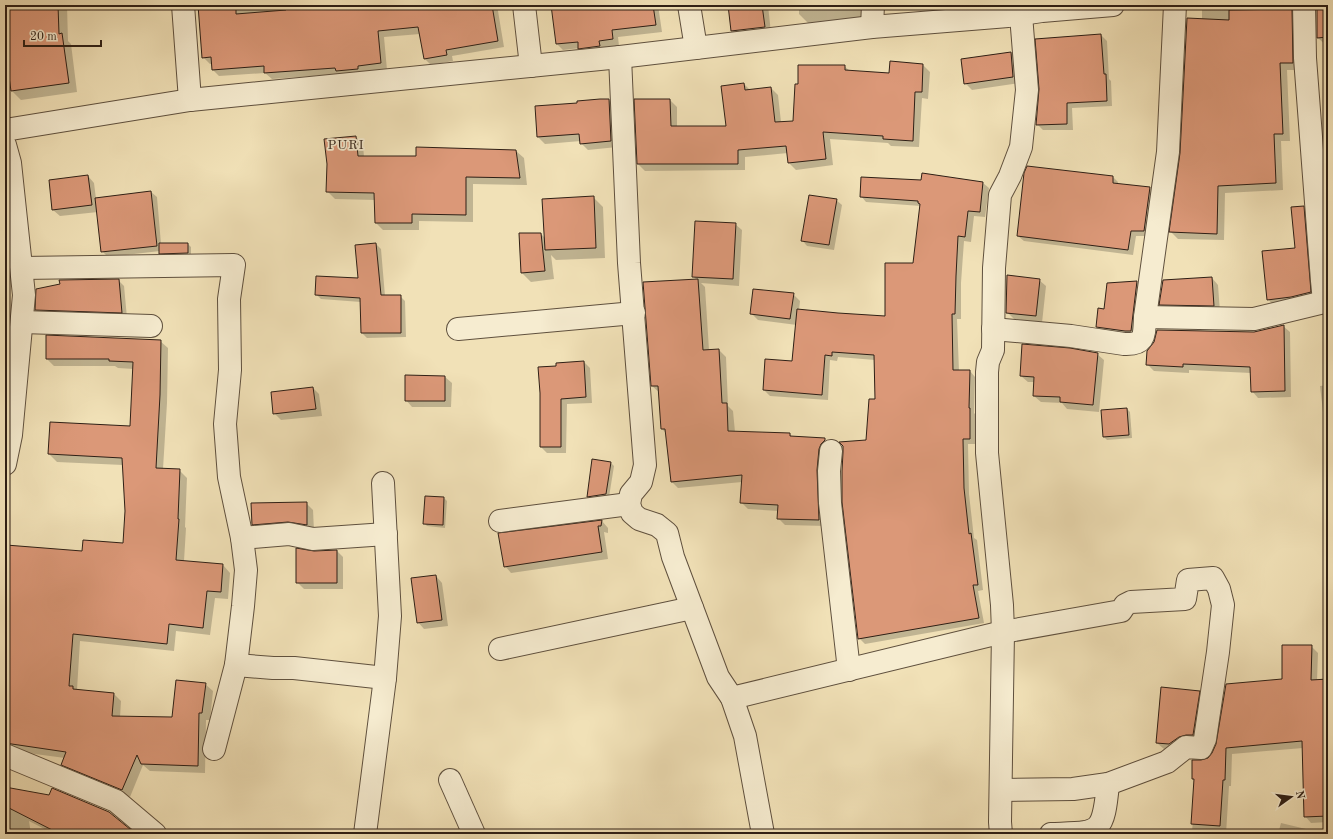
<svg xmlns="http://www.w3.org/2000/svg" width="1333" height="839" font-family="'Old Standard TT',serif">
<rect width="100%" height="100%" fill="#f1e1b7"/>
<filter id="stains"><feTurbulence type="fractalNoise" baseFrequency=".005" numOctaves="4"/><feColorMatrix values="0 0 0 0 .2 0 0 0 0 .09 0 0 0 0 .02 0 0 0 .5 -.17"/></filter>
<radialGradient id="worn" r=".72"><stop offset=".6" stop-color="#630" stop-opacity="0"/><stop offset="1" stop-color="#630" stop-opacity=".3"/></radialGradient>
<g fill="#0003">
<polygon points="5,5 67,5 68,41 71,44 77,92 21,100 12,91"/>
<polygon points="199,5 497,5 504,47 452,56 453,61 431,65 424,58 420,34 384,37 387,70 343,77 340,74 272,79 265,73 219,76 213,70 212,64 210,64 203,57"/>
<polygon points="552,5 658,5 662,32 618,37 619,46 605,47 586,55 580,48 563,50 557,44"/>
<polygon points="729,5 768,5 771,33 739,37 732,31"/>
<polygon points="799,5 874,5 858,26 808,23 799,14"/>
<polygon points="1202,5 1301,5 1300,70 1287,70 1290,141 1281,141 1283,190 1225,193 1224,240 1178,239 1171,232 1202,20"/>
<polygon points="1317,5 1328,5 1328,47 1318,38"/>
<polygon points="1101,35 1107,41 1109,79 1111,81 1112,106 1072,108 1073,130 1043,130 1037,124"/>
<polygon points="1011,53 1018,59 1020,83 972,90 965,83"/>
<polygon points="923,65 930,72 928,99 922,98 919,147 891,146 888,143 830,139 833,165 796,170 789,163 788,153 745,157 745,170 645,171 638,164 635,100 670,100 677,107 677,127 727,127 744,84 751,91 771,88 778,95 781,122 794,122 844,66 850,71 890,74"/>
<polygon points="1325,84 1328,84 1328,181 1325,137 1326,115 1324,113"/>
<polygon points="609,100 616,107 617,147 588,150 581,143 581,141 545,144 538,137 536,107"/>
<polygon points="356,137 363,145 364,157 417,157 516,151 524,158 527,185 473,184 473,222 419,221 419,230 383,230 376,223 375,200 335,199 327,191"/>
<polygon points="923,174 983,183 989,188 985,217 974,216 971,242 964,241 961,283 961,319 957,319 959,371 970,371 975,377 974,413 975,414 975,444 968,444 969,494 974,538 977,540 983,590 978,591 984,623 865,644 859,638 843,446 867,441 876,400 875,360 838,357 837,361 830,360 828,400 770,396 764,390 793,362 797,325 758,320 751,313 793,294 800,301 799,310 886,318 914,264 921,206 866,202 861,196 922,181"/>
<polygon points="88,176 94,183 96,199 151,192 157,197 161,244 188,244 191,247 191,256 163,256 160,251 108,257 102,251 98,212 60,216 53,210"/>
<polygon points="1113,177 1118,182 1118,185 1150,188 1155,194 1149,236 1136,236 1133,255 1024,241 1018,236"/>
<polygon points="593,197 603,207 605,258 556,260 551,255 554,279 531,282 522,273 541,234 545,238"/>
<polygon points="836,200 842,205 834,250 807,246 802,240"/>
<polygon points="1303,207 1310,214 1317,299 1274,306 1268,299 1296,249"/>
<polygon points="735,224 742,230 739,286 701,283 705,287 709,350 719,350 726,357 728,406 733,411 735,432 790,434 792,437 824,439 831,446 826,526 785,525 778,518 779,511 748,509 741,502 742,482 678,488 671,481 667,434 662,429 660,393 652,386 697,280 694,277"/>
<polygon points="376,244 381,249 385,296 400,296 405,301 406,337 367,338 362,333 361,302 321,299 316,294 359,279"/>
<polygon points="1212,278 1218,285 1220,312 1167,311 1160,304"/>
<polygon points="118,280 124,286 127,318 42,315 36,310 61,285"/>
<polygon points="1039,280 1046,286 1042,323 1014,319 1007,312"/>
<polygon points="1137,282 1142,288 1136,336 1103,332 1097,327 1105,310 1107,284"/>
<polygon points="1283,326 1290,332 1291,397 1258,398 1252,391 1251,373 1189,370 1189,373 1154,371 1147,364 1254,332"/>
<polygon points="160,341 168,348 167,403 163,469 179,470 187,478 185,527 186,528 184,561 223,565 230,573 228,599 215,598 210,635 176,631 174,651 80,641 77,690 114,694 121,701 120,717 173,719 205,684 213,691 210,720 206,720 205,773 150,771 143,765 130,797 70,772 62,764 65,758 5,750 5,546 83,553 124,544 126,511 123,465 57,462 49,454 51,423 131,427 134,369 118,368 115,366 54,366 47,359"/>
<polygon points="1097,354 1104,360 1099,412 1067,409 1062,403 1041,402 1034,396 1035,382 1028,382 1021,376"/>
<polygon points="584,362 590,368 592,403 567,404 566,453 547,453 541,447 541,393 557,367"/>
<polygon points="5,366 6,368 5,420"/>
<polygon points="445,377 452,383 451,407 412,407 406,400"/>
<polygon points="1328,385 1328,417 1323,412 1320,386"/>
<polygon points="313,388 319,394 322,416 281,420 274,413"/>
<polygon points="1127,409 1130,412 1132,438 1107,440 1104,437"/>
<polygon points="593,460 611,463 614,466 609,497 591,500 588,497"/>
<polygon points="426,497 444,498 447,501 445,528 427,526 424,523"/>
<polygon points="306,503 313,510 314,531 259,531 253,524"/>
<polygon points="602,521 608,528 608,533 604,532 608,559 511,573 505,566 499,534"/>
<polygon points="337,551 343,557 343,589 304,589 297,582 314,552"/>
<polygon points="436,576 442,583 448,626 424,629 418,622"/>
<polygon points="1311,646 1318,653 1317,681 1328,681 1328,822 1311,823 1305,816 1303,748 1232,754 1231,786 1229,786 1226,834 1192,834 1195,781 1193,779 1208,759 1283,680"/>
<polygon points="1199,692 1206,698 1199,741 1176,750 1164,749 1157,743"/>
<polygon points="5,788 134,834 54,834 29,821 31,834 5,834"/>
<polygon points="1281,823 1306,829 1311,834 1278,834"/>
</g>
<g fill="#db9878" stroke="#2e1f15">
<polygon points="5,5 58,5 59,34 62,33 69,83 11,91 5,49"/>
<polygon points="198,5 236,5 236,14 286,10 286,5 492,5 498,41 446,50 447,55 424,59 418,27 378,31 381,63 358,66 358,69 336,71 335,68 264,73 264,66 212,70 211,57 202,58"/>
<polygon points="551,5 653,5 656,25 612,30 613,39 599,41 600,46 578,49 578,42 556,44"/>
<polygon points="728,5 762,5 765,27 731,31"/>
<polygon points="1292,9 1293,63 1280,63 1283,134 1274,134 1276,183 1218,186 1217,234 1169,232 1180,153 1187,18 1229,20 1229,10"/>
<polygon points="1317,9 1328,9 1328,37 1317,38"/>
<polygon points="1101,34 1104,74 1106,74 1107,101 1067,103 1067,124 1036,125 1039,89 1035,39"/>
<polygon points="1011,52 1013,77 964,84 961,59"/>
<polygon points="890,61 923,64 922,92 915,92 913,141 883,139 883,136 823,132 826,159 788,163 786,146 738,150 738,164 637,164 634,99 670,99 671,126 726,126 721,86 744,83 745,90 771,87 775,122 793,121 795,84 798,84 798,65 845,65 845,70 889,73"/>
<polygon points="600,99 609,99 611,141 580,144 579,134 537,137 535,106 577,103 577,101"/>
<polygon points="356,136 358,156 416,156 416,147 516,150 520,178 466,177 466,215 412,214 412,223 375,223 374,193 326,192 327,164 324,139"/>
<polygon points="1027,166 1113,176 1113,183 1150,187 1144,231 1131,231 1128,250 1017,236 1024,173"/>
<polygon points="922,173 983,182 980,212 968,211 965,237 958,236 956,276 955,314 952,314 953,370 970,370 969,408 970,408 970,439 963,439 964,488 969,534 971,533 978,585 973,585 979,618 858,639 842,502 842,471 843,452 843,446 839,442 866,440 869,399 875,399 874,355 832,352 832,356 825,355 822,395 763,390 765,359 792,361 797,309 838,313 885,316 885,263 913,263 920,204 918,203 918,201 860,197 861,177 921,180"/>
<polygon points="88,175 92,205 52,210 49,180"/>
<polygon points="151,191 157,246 101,252 95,198"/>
<polygon points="809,195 837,199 829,245 801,241"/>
<polygon points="594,196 596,248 545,250 542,199"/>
<polygon points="1304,206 1311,292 1291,297 1267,300 1262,251 1295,248 1291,207"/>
<polygon points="695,221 736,223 733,279 692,277"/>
<polygon points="519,233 541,233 545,271 521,273"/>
<polygon points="159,243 188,243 188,253 159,254"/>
<polygon points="376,243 381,295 401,295 401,333 361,333 360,298 315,295 316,276 358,278 355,245"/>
<polygon points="1007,275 1040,279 1036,316 1006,313"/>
<polygon points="1212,277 1214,306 1159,305 1163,280"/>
<polygon points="119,279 122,313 35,310 36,289 60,284 59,280"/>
<polygon points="698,279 703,350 719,349 722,403 727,403 728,431 790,433 790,436 825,438 825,440 821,444 819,449 817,470 819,520 777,519 778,505 740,503 742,475 671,482 665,429 661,429 658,386 651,386 643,282"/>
<polygon points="1137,281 1131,331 1125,331 1096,327 1098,308 1104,309 1107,283"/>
<polygon points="753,289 794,293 790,319 750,314"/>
<polygon points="1284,325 1285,391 1251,392 1250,367 1183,364 1183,367 1146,365 1147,351 1154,342 1157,330 1254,332"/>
<polygon points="46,335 161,340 160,395 156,468 180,469 178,519 179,519 176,560 223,564 221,592 207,591 203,628 169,624 167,644 73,634 69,686 73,686 73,689 114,693 112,716 172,717 176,680 206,683 202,713 199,713 198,766 141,764 137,755 122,790 61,765 66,752 5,743 5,558 6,545 82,551 83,540 123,543 125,511 122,458 48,454 50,422 130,426 133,362 109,361 109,359 46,359"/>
<polygon points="1022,344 1070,348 1098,353 1093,405 1060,402 1060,397 1033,396 1034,377 1020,376"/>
<polygon points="584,361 586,397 561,399 561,447 540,447 540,393 538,367 556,366 556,363"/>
<polygon points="405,375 445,376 445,401 405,401"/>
<polygon points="313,387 316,409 273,414 271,392"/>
<polygon points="1127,408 1129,435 1103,437 1101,410"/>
<polygon points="592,459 611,462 606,494 587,497"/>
<polygon points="425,496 444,497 443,525 423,524"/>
<polygon points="307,502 307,525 288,522 252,525 251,503"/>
<polygon points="602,520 601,526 598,526 602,552 504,567 498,533"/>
<polygon points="296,548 314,551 337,550 337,583 296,583"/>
<polygon points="436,575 442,620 417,623 411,578"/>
<polygon points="1282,645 1312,645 1311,680 1328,679 1328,816 1304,817 1302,741 1226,748 1225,780 1223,780 1220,826 1191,824 1194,779 1192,779 1192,760 1201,760 1208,758 1212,753 1216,744 1226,684 1282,679"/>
<polygon points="1161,687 1200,691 1193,735 1186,735 1179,737 1169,744 1156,743"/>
<polygon points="5,787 49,795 52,788 109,812 136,834 60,834 5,806"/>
</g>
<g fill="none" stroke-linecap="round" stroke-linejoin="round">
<g stroke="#5f503e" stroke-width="24">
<g id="street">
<polyline points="183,5 190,100"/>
<polyline points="524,5 531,66"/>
<polyline points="689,5 696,48"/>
<polyline points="1304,5 1305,58 1322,281 1324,302 1328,302"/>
<polyline points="872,27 873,5"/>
<polyline points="620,57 629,263 645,465 641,482 631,494 629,504 632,513 639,519 657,525 667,533 673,557 718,677 732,698 745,736 763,834"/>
<polyline points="5,130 190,100 620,57 872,27 1008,16 1042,11 1113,5"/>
<polyline points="5,145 10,163 24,295 11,435 5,464"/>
<polyline points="22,268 234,265 229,299 230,370 225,424 229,477 242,538 246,570 243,606 236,665 214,749"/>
<polyline points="1145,317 1168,152 1175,5"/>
<polyline points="22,322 151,326"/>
<polyline points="458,329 634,313"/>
<path d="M993,329L1071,336L1124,344C1146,345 1144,335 1145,317L1254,319L1324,302"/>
<polyline points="831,451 829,471 830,503 849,670"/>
<polyline points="500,521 629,504"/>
<polyline points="242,538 289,534 313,539 386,534"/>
<polyline points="500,649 692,608"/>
<polyline points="236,665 273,668 294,668 385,678"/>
<polyline points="732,698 1003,632 1121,611 1125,605 1131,602 1185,599 1188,580 1213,578 1219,589 1223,605 1218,652 1205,739 1201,748 1186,747 1167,762 1108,784 1073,789 1001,790"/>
<polyline points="5,755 116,801 155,834"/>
<polyline points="450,780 474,834"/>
<polyline points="365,834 385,678 390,616 383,483"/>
<polyline points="1001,834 1000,822 1003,632 1002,605 987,453 987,372 988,362 993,350 994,268 1000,195 1010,176 1021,147 1027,90 1021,15"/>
<path d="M1051,834C1100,832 1103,836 1108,784"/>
</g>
</g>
<use href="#street" stroke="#f6ecd0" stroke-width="22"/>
</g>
<g text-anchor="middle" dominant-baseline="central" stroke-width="3.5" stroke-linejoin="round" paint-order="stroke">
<g font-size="13" letter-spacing="1" fill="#2e1f15" stroke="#f6ecd0">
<text x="346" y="145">PURI</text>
</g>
</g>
<rect width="1333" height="839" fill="none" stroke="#f1e1b7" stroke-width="20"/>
<rect x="6" y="6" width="1321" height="827" fill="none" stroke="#2e1f15" stroke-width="2"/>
<rect x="10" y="10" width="1313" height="819" fill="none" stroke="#2e1f15"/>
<g transform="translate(1291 797) rotate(76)" stroke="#f6ecd0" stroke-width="3" paint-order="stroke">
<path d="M0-3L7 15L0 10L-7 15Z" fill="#2e1f15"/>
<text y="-6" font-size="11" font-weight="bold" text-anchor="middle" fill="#2e1f15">N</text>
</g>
<path d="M24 40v6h77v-6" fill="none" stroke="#2e1f15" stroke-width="2"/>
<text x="30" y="40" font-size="12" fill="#2e1f15" stroke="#f6ecd0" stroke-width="3" paint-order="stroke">20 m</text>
<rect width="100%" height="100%" filter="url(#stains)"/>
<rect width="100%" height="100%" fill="url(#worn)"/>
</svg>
